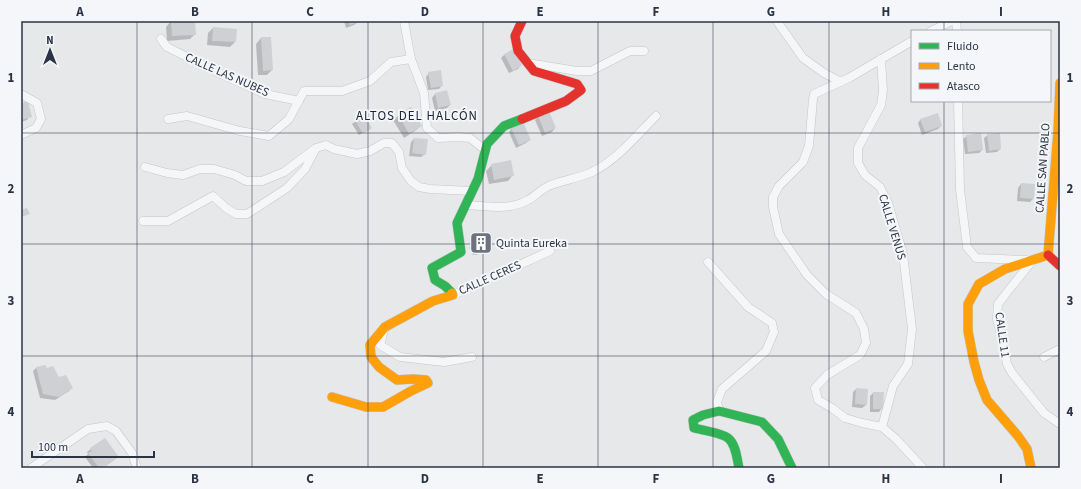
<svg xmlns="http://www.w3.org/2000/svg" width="1081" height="489" font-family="'Source Sans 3',sans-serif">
<rect width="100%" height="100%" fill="#e6e8ea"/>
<g fill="#0003">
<polygon points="171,21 194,21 195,34 190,39 167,41 166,27"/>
<polygon points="344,21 357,21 358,22 354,25 346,28"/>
<polygon points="213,28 235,42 230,47 207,45 208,33"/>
<polygon points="261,38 272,70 267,75 258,75 256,44"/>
<polygon points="513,50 521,65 518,69 509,73 501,58 504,55"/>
<polygon points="429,73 442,85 439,89 428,90 426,77"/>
<polygon points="435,94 450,105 447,108 435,111 432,98"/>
<polygon points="21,104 30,116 27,120 21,122"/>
<polygon points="399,115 421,126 415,131 404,138 393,120"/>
<polygon points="363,116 371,128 368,131 368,130 359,135 352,124"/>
<polygon points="538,117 555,128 552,132 542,136 535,120"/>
<polygon points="921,119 941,126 938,129 922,135 918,123"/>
<polygon points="512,128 530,140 526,143 516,148 509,132"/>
<polygon points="988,135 1000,149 997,152 986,153 984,138"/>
<polygon points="967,136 982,150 979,153 965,154 963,139"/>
<polygon points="414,139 425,154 421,157 409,156 411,142"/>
<polygon points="492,165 513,175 508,181 489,184 486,171"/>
<polygon points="1021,184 1033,199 1030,202 1017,201 1018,188"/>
<polygon points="473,235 490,249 487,253 473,255 472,251 469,248 471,246 470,239"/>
<polygon points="37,367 58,378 72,388 69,391 55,400 40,398 33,371"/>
<polygon points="856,389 866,405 862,408 852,407 853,392"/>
<polygon points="873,393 882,408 879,412 870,412 870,396"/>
<polygon points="104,439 117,457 103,468 93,468 85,457 88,454 87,452"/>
</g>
<g fill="#ced0d3">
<polygon points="171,21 195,21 196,35 172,36"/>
<polygon points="348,21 358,21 359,22 350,25"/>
<polygon points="213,27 237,29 236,42 212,41"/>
<polygon points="261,37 271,37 273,70 263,71"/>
<polygon points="513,49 522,65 513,71 504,54"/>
<polygon points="441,70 443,86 431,88 428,72"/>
<polygon points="447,90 451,105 438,108 435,93"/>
<polygon points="28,101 32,117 21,120 21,103"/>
<polygon points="411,107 422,126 409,134 398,114"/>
<polygon points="549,111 556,128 545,133 538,116"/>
<polygon points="938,113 942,126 925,132 920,119"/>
<polygon points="364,115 372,128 363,134 355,120"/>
<polygon points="523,122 531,140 519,145 511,128"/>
<polygon points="981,133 983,150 968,152 966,135"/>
<polygon points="1000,133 1001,149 989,151 987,134"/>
<polygon points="414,138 428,139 426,155 412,153"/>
<polygon points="511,160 514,176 494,180 491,164"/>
<polygon points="1021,183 1035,184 1034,199 1020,198"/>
<polygon points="27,208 30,214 21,217 21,210"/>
<polygon points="489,233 491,250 476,252 475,248 471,244 474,242 473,234"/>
<polygon points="45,365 47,368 53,366 59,377 66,375 73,388 59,397 43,394 36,367"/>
<polygon points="856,388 868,389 867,405 855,404"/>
<polygon points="873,392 884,392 883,409 873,409"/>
<polygon points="105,438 119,457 103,468 99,468 88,453 92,451 90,448"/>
</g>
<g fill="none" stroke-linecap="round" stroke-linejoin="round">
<g stroke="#c4c6c8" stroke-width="9">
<g id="street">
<polyline points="404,21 411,59 424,93 427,128 438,138 458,137 470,138 485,150"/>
<polyline points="777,21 781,27 803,58 824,73 841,82"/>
<polyline points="956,21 957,31"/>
<polyline points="931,31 952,21"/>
<polyline points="161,39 167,47 223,75 265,94 299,101"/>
<polyline points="912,41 849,78 814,94 813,99 809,146 803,162 779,186 773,197 773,207 779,234 807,275 826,294 856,313 864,329 866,343 860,355 827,375 815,388 818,400 832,408 845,418 862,423 882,427 896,439 923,468"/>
<polyline points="881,59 883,91 881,105 858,148 858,163 865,175 880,187 888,203 903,254 912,329 908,364 893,386 882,427"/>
<polyline points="528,63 577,71 591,71 630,51 644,51"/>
<polyline points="21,94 37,103 41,119 36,128 21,135"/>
<polyline points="958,101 960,189 967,247 976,258 1026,260"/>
<polyline points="168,119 187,116 240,131 269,136 289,119 304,91 342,91 370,81 391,62 411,59"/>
<polyline points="145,167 167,173 183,175 200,169 214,169 235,175 246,181 262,181 284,172 316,148 326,145 334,149 357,154 370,151 384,143 392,143 399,152 402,168 411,181 419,187 430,189 472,191"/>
<path d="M465,205C485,206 510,211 528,200C536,196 542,188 551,185C564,180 579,178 592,172C616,161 637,135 656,116"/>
<polyline points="143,221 168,221 213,196 226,208 236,214 247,214 287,188 305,169 315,150"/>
<polyline points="1033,260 1012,286 998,304 997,319 1003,342 1007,364 1012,373 1044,413 1060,424"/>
<polyline points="708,262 748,307 772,323 774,332 766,351 722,389 717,402 719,411"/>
<polyline points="453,295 550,251"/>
<polyline points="384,330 380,345 400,357 444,362 472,357"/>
<polyline points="1044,357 1060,349"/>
<polyline points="31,468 88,429 107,426 116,431 132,453 137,468"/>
</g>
</g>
<g stroke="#c4c6c8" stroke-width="10">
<g id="fast">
<polyline points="452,293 445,286 435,280 432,268 461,252 457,223 478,179 487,144 504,126 522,119"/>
<path d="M739,468C737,459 736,444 728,438C722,433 702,430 694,428L693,420L703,415L719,411L762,422L778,439L792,468"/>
</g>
</g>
<g stroke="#c4c6c8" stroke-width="10">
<g id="slow">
<polyline points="1048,255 1058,132 1060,83"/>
<polyline points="332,397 366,407 383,407 411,391 428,383 426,380 413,379 397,380 379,367 371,357 370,345 385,327 433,301 453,295 452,293"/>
<polyline points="1031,468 1027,449 1018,436 987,400 979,380 974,362 968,331 968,304 979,284 1005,269 1048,255"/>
</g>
</g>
<g stroke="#c4c6c8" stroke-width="10">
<g id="jam">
<polyline points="522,119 566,101 581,90 577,84 534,71 518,51 515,36 522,21"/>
<polyline points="1048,255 1060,266"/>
</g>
</g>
<use href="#street" stroke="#f5f6f7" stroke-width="8"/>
<use href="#fast" stroke="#30b455" stroke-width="9"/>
<use href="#slow" stroke="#ff9f0a" stroke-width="9"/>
<use href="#jam" stroke="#e5322d" stroke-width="9"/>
</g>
<path fill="none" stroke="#2b3445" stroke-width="1" stroke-opacity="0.55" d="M137,21V468M252,21V468M368,21V468M483,21V468M598,21V468M713,21V468M829,21V468M944,21V31M944,101V468M21,133H1060M21,244H1060M21,356H1060"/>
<defs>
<g id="building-square" transform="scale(1.15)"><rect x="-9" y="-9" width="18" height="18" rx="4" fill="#6c737f" stroke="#f4f6f9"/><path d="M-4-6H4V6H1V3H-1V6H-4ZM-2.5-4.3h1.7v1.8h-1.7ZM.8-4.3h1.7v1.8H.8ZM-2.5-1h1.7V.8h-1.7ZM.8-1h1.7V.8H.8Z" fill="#fff"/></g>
</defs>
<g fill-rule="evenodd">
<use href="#building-square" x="481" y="243"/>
</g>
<g text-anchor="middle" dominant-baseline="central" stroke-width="4" stroke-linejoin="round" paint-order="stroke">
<g font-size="12" fill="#2b3445" stroke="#f4f6f9">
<text transform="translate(227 75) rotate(24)">CALLE LAS NUBES</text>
<text transform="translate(1043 168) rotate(-86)">CALLE SAN PABLO</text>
<text transform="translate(892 227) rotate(73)">CALLE VENUS</text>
<text transform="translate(490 278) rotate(-24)">CALLE CERES</text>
<text transform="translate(1002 335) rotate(82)">CALLE 11</text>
</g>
<g font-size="12" fill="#2b3445" stroke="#f4f6f9" text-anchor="start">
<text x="496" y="243">Quinta Eureka</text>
</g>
<g font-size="13" letter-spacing="1" fill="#1d2536" stroke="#f4f6f9">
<text x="417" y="116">ALTOS DEL HALCÓN</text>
</g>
</g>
<rect width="1081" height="489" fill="none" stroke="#f4f6f9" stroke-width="44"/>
<rect x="911" y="30" width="140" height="72" fill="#f4f6f9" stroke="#a4a8b1"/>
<rect x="919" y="43" width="20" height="6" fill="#30b455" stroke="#a4a8b1"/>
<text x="947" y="50" font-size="12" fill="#2b3445">Fluido</text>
<rect x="919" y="63" width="20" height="6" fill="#ff9f0a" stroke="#a4a8b1"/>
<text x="947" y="70" font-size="12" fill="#2b3445">Lento</text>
<rect x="919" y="83" width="20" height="6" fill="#e5322d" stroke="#a4a8b1"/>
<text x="947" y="90" font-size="12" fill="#2b3445">Atasco</text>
<g transform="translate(50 50)" stroke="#f4f6f9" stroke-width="3" paint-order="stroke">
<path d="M0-3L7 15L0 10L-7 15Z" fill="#2b3445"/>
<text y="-6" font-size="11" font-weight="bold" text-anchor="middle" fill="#2b3445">N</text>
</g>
<path d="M32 451v6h122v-6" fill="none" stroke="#2b3445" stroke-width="2"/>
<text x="38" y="451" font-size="12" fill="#2b3445" stroke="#f4f6f9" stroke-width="3" paint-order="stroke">100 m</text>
<rect x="22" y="22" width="1037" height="445" fill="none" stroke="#2b3445" stroke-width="1.5"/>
<g font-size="13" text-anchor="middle" font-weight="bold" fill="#2b3445">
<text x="80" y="16">A</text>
<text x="195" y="16">B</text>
<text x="310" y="16">C</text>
<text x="425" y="16">D</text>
<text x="540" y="16">E</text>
<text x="656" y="16">F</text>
<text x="771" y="16">G</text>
<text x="886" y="16">H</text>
<text x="1001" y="16">I</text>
<text x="11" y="82">1</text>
<text x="1070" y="82">1</text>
<text x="11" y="193">2</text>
<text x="1070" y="193">2</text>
<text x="11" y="305">3</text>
<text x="1070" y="305">3</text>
<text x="11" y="416">4</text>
<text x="1070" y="416">4</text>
<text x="80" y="483">A</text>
<text x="195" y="483">B</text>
<text x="310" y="483">C</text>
<text x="425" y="483">D</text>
<text x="540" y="483">E</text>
<text x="656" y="483">F</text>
<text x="771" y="483">G</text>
<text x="886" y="483">H</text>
<text x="1001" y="483">I</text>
</g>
</svg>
